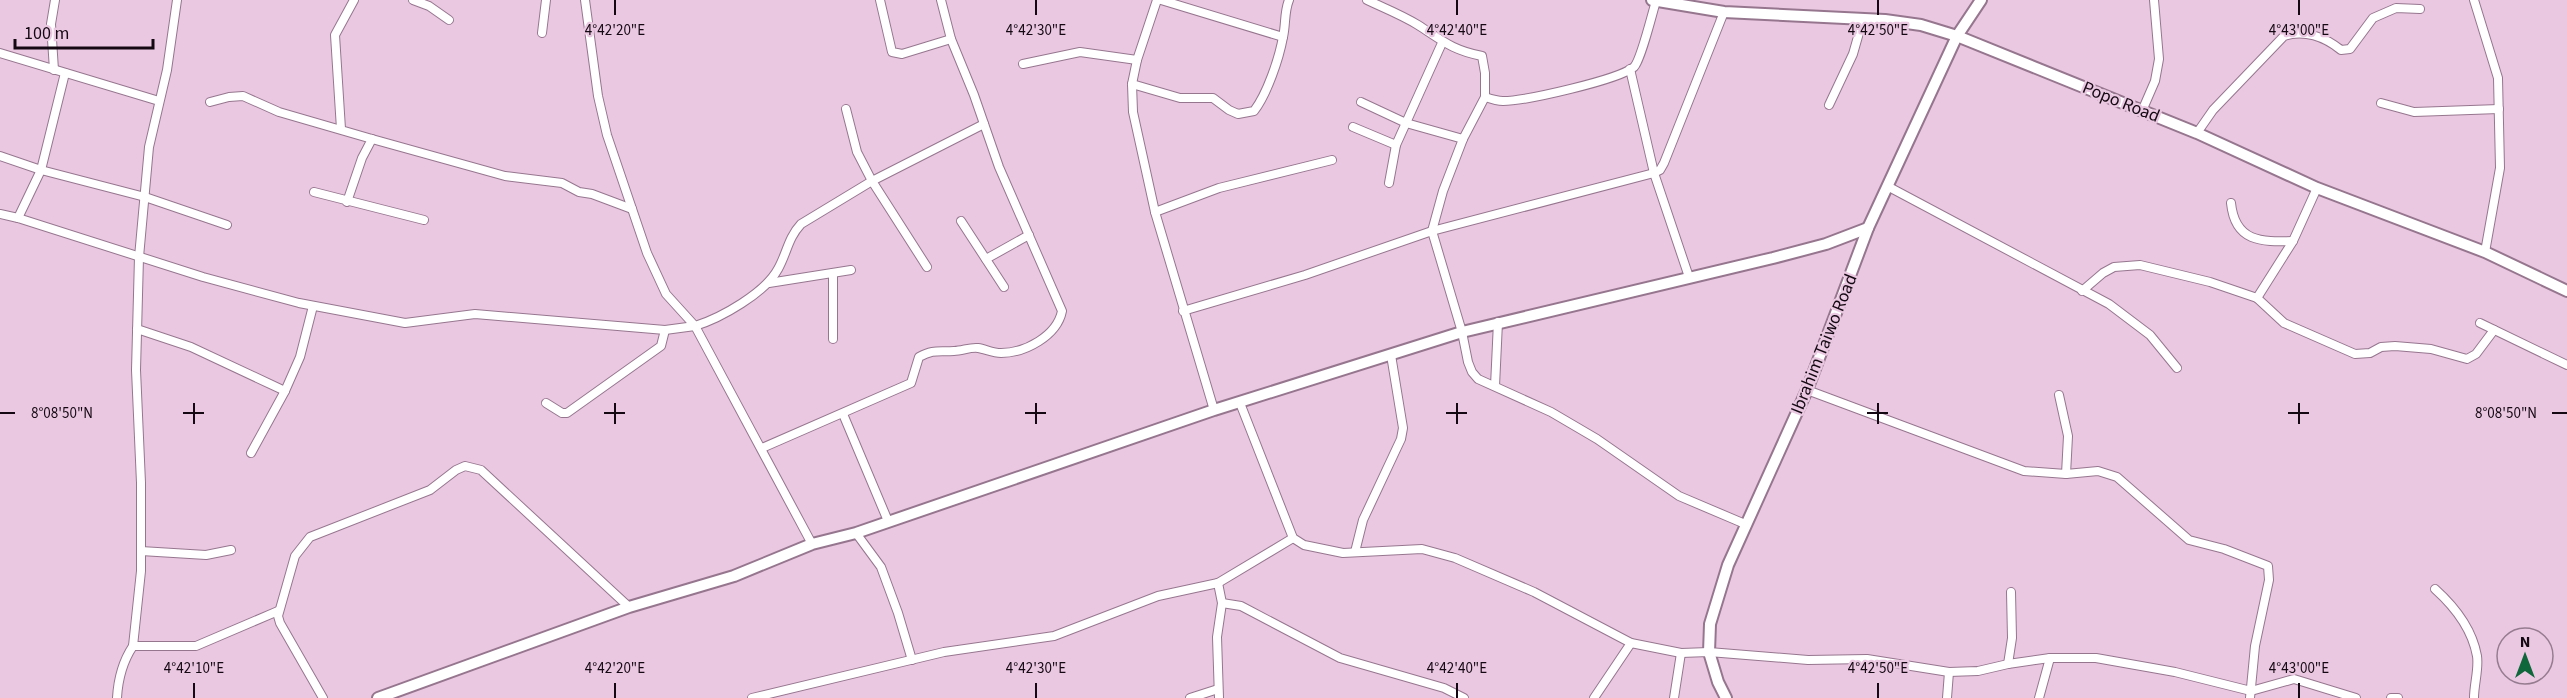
<svg xmlns="http://www.w3.org/2000/svg" width="2567" height="698" font-family="'Source Sans 3',sans-serif">
<rect width="100%" height="100%" fill="#ebc8e2"/>
<g fill="none" stroke-linecap="round" stroke-linejoin="round">
<g stroke="#96768f" stroke-width="10">
<g id="minor">
<polyline points="413,0 429,6 449,20"/>
<path d="M585,0L598,96L607,135L647,253L666,294L695,326C721,318 765,293 778,269C787,253 788,238 801,224L872,181L984,124"/>
<polyline points="880,0 892,52 902,54 951,39"/>
<polyline points="1157,0 1137,60 1132,84 1133,112 1155,212 1214,410"/>
<polyline points="1161,0 1283,37"/>
<path d="M1367,0C1384,8 1402,15 1418,25C1443,41 1452,50 1482,56L1485,73V97L1463,139L1443,191L1432,231L1462,332L1468,362L1472,372L1478,379L1551,412L1597,439L1679,496L1745,524"/>
<polyline points="2474,0 2498,78 2500,168 2485,252"/>
<polyline points="542,33 546,0"/>
<polyline points="0,53 159,101"/>
<polyline points="1023,64 1080,52 1137,60"/>
<polyline points="54,70 51,24 55,0"/>
<path d="M1132,84L1180,98H1213L1229,110L1238,114L1254,111C1267,94 1279,59 1283,37C1286,24 1284,12 1289,0"/>
<path d="M1485,97C1491,99 1497,101 1503,101C1525,101 1618,80 1634,67C1641,60 1652,14 1656,1"/>
<polyline points="210,102 229,97 243,96 279,112 372,139 505,176 562,183 579,192 592,194 632,209"/>
<polyline points="1361,102 1406,123 1463,139"/>
<polyline points="2381,103 2414,112 2499,109"/>
<polyline points="1829,105 1853,54 1863,19"/>
<polyline points="846,109 857,152 872,181 927,267"/>
<polyline points="2142,111 2155,81 2159,59 2154,0"/>
<polyline points="1353,127 1396,145"/>
<polyline points="341,129 335,35 354,0"/>
<path d="M2197,133L2213,110L2284,36C2304,29 2325,37 2341,50L2350,49L2373,18L2396,8L2420,9"/>
<polyline points="0,156 41,170 145,197 227,225"/>
<polyline points="1389,183 1396,145 1442,43"/>
<polyline points="1889,187 2109,304 2150,335 2177,368"/>
<polyline points="314,192 424,220"/>
<polyline points="347,202 362,158 372,139"/>
<path d="M2231,203C2235,242 2261,242 2293,241"/>
<polyline points="1155,212 1219,188 1332,160"/>
<polyline points="0,214 18,218 203,277 299,303 405,323 475,314 665,330 695,326 812,544"/>
<polyline points="18,218 41,170 65,73"/>
<polyline points="961,221 1004,287"/>
<polyline points="986,259 1029,235"/>
<polyline points="833,273 833,339"/>
<polyline points="1689,277 1654,173 1660,170 1664,163 1724,12"/>
<polyline points="769,283 851,270"/>
<polyline points="2082,291 2103,273 2114,267 2140,265 2210,282 2257,298 2293,241 2317,188"/>
<polyline points="2257,298 2284,323 2355,354 2370,353 2381,347 2395,346 2431,349 2467,359 2476,354 2494,330"/>
<polyline points="1183,311 1305,275 1432,231 1654,173 1630,69"/>
<polyline points="2480,323 2567,365"/>
<polyline points="137,329 191,347 285,391"/>
<polyline points="1495,386 1498,322"/>
<polyline points="1807,390 2024,471 2066,474 2098,471 2117,477 2189,540 2224,549 2268,566 2269,580 2255,646 2250,698"/>
<polyline points="2059,395 2068,436 2066,474"/>
<polyline points="546,403 562,413 567,413 661,346 665,330"/>
<polyline points="1240,403 1293,538 1304,545 1343,553 1422,549 1455,558 1534,592 1631,643 1681,653 1709,652 1808,660 1867,659 1949,672 1978,671 2008,664 2050,658 2096,658 2175,672 2251,691 2294,679 2356,698"/>
<polyline points="843,414 888,521"/>
<path d="M762,448L911,383L919,357C934,349 938,352 954,351C962,351 970,347 978,348C985,349 993,353 1001,353C1025,353 1057,336 1062,311L999,167L974,95L951,39L941,0"/>
<polyline points="251,453 285,391 300,357 313,306"/>
<polyline points="856,533 881,567 898,613 912,660"/>
<polyline points="141,551 206,555 231,550"/>
<polyline points="1355,552 1363,520 1401,439 1403,428 1391,355"/>
<polyline points="1218,583 1222,603 1217,637 1219,698"/>
<path d="M2435,589C2455,607 2472,628 2477,656C2479,669 2474,684 2474,698"/>
<polyline points="1222,603 1241,606 1340,658 1444,688 1464,698"/>
<polyline points="133,646 196,646 278,611"/>
<polyline points="2008,664 2012,638 2011,592"/>
<path d="M117,698C118,680 123,661 133,646L141,571V483L136,370L139,257L149,147L167,70L177,0"/>
<polyline points="323,698 280,623 278,616 295,556 310,537 430,490 456,470 465,466 481,470 629,607"/>
<polyline points="752,698 944,652 1054,636 1158,596 1218,583 1293,538"/>
<polyline points="1190,698 1218,689"/>
<polyline points="1594,698 1631,643"/>
<polyline points="1674,698 1681,653"/>
<polyline points="1947,698 1949,672"/>
<polyline points="2039,698 2050,658"/>
<polyline points="2391,698 2398,698"/>
</g>
</g>
<g stroke="#96768f" stroke-width="14">
<g id="secondary">
<polyline points="1652,0 1724,12 1885,20 1921,25 1957,36 2197,133 2317,188 2485,252 2567,291"/>
<polyline points="378,698 629,607 734,576 812,544 856,533 1214,410 1462,332 1773,258 1826,244 1868,228"/>
<polyline points="1726,698 1718,682 1709,652 1710,624 1728,565 1807,390 1868,228 1957,36 1981,0"/>
</g>
</g>
<use href="#minor" stroke="#fff" stroke-width="8"/>
<use href="#secondary" stroke="#fff" stroke-width="10"/>
</g>
<path fill="none" stroke="#140912" stroke-width="2" d="M615,0V15M1036,0V15M1457,0V15M1878,0V15M2299,0V15M194,403V424M615,403V424M1036,403V424M1457,403V424M1878,403V424M2299,403V424M0,413H15M183,413H204M604,413H625M1025,413H1046M1446,413H1467M1867,413H1888M2288,413H2309M2552,413H2567M194,683V698M615,683V698M1036,683V698M1457,683V698M1878,683V698M2299,683V698"/>
<g text-anchor="middle" dominant-baseline="central" stroke-width="4.5" stroke-linejoin="round" paint-order="stroke">
<g font-size="18" fill="#140912" stroke="#ebc8e2">
<text transform="translate(2121 102) rotate(22)">Popo Road</text>
<text transform="translate(1824 344) rotate(-68)">Ibrahim Taiwo Road</text>
</g>
</g>
<g font-size="15" text-anchor="middle" fill="#140912" stroke="#ebc8e2" stroke-width="4.5" stroke-linejoin="round" paint-order="stroke">
<text x="615" y="35">4°42'20"E</text>
<text x="1036" y="35">4°42'30"E</text>
<text x="1457" y="35">4°42'40"E</text>
<text x="1878" y="35">4°42'50"E</text>
<text x="2299" y="35">4°43'00"E</text>
<text x="62" y="418">8°08'50"N</text>
<text x="2506" y="418">8°08'50"N</text>
<text x="194" y="673">4°42'10"E</text>
<text x="615" y="673">4°42'20"E</text>
<text x="1036" y="673">4°42'30"E</text>
<text x="1457" y="673">4°42'40"E</text>
<text x="1878" y="673">4°42'50"E</text>
<text x="2299" y="673">4°43'00"E</text>
</g>
<g transform="translate(2525 656)"><circle r="28" fill="#ebc8e2" stroke="#957c8f" stroke-width="1.5"/>
<path d="M0-4.5L10 22L0 15L-10 22Z" fill="#0e673a"/>
<text y="-9" font-size="16" font-weight="bold" text-anchor="middle" fill="#140912">N</text>
</g>
<path d="M15 39v9h138v-9" fill="none" stroke="#140912" stroke-width="3"/>
<text x="24" y="39" font-size="18" fill="#140912" stroke="#ebc8e2" stroke-width="4.5" paint-order="stroke">100 m</text>
</svg>
